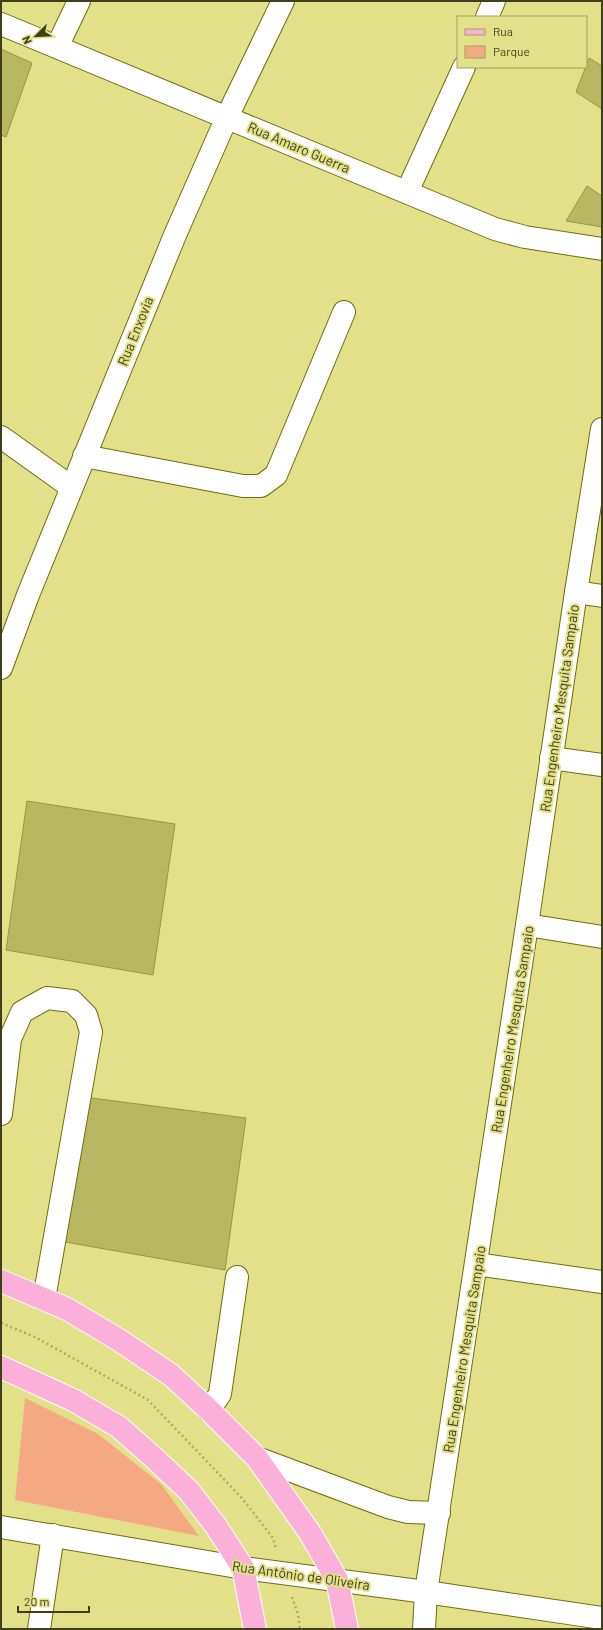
<svg xmlns="http://www.w3.org/2000/svg" width="603" height="1630" font-family="Barlow,sans-serif">
<rect width="100%" height="100%" fill="#e2e18a"/>
<polygon fill="#f4a982" points="25,1398 98,1434 161,1484 199,1536 15,1500"/>
<g fill="#b9b862" stroke="#989741">
<polygon points="1,49 32,63 6,137 1,135"/>
<polygon points="589,58 602,66 602,109 576,92"/>
<polygon points="587,186 602,196 602,227 566,221"/>
<polygon points="27,801 175,824 153,975 6,950"/>
<polygon points="84,1097 246,1118 225,1270 65,1242"/>
</g>
<g fill="none" stroke-linecap="round" stroke-linejoin="round">
<g stroke="#706d0b" stroke-width="24">
<g id="minor">
<polyline points="487,17 494,1"/>
<polyline points="1,24 495,229 525,237 602,249"/>
<polyline points="57,47 79,1"/>
<polyline points="407,192 464,67"/>
<polyline points="1,437 71,487"/>
<polyline points="84,456 243,486 261,486 276,475 344,312"/>
<polyline points="576,592 602,596"/>
<polyline points="1,668 28,595 175,235 227,117 283,1"/>
<polyline points="551,758 602,765"/>
<polyline points="527,925 602,937"/>
<polyline points="1,1114 10,1039 22,1012 47,998 72,1001 86,1015 91,1032 44,1299"/>
<polyline points="476,1264 602,1282"/>
<polyline points="209,1410 220,1394 237,1277"/>
<polyline points="257,1458 388,1507 408,1512 439,1513"/>
<polyline points="1,1527 243,1568 426,1592 602,1618"/>
<polyline points="39,1629 53,1535"/>
<polyline points="424,1629 426,1592 527,925 576,592 602,429"/>
</g>
</g>
<g stroke="#fff" stroke-width="24">
<g id="major">
<polyline points="1,1281 67,1309 119,1340 171,1375 209,1410 257,1458 310,1533 337,1580 347,1629"/>
<polyline points="1,1367 73,1400 119,1427 154,1458 189,1491 216,1526 243,1568 255,1629"/>
</g>
</g>
<g stroke="#abaa64" stroke-width="2.5" stroke-dasharray="2 3" stroke-linecap="butt">
<polyline points="1,1323 35,1337 148,1400 241,1497 273,1538 276,1549"/>
<polyline points="292,1597 298,1614 300,1629"/>
</g>
<use href="#minor" stroke="#fff" stroke-width="22"/>
<use href="#major" stroke="#fbb0d9" stroke-width="22"/>
</g>
<g text-anchor="middle" dominant-baseline="central" stroke-width="4" stroke-linejoin="round" paint-order="stroke">
<g font-size="14" fill="#403f1b" stroke="#e2e18a">
<text transform="translate(299 147) rotate(23)">Rua Amaro Guerra</text>
<text transform="translate(135 331) rotate(-68)">Rua Enxovia</text>
<text transform="translate(559 708) rotate(-82)">Rua Engenheiro Mesquita Sampaio</text>
<text transform="translate(512 1029) rotate(-81)">Rua Engenheiro Mesquita Sampaio</text>
<text transform="translate(464 1349) rotate(-81)">Rua Engenheiro Mesquita Sampaio</text>
<text transform="translate(301 1575) rotate(8)">Rua Antônio de Oliveira</text>
</g>
</g>
<rect width="603" height="1630" fill="none" stroke="#403f1b" stroke-width="4"/>
<rect x="457" y="16" width="130" height="52" fill="#e2e18a" stroke="#a1a05e"/>
<rect x="465" y="29" width="20" height="6" fill="#fbb0d9" stroke="#a1a05e"/>
<text x="493" y="36" font-size="12" fill="#403f1b">Rua</text>
<rect x="465" y="46" width="20" height="12" fill="#f4a982" stroke="#a1a05e"/>
<text x="493" y="56" font-size="12" fill="#403f1b">Parque</text>
<g transform="translate(36 36) rotate(246)" stroke="#e2e18a" stroke-width="3" paint-order="stroke">
<path d="M0-3L7 15L0 10L-7 15Z" fill="#403f1b"/>
<text y="-6" font-size="11" font-weight="bold" text-anchor="middle" fill="#403f1b">N</text>
</g>
<path d="M18 1606v6h71v-6" fill="none" stroke="#403f1b" stroke-width="2"/>
<text x="24" y="1606" font-size="12" fill="#403f1b" stroke="#e2e18a" stroke-width="3" paint-order="stroke">20 m</text>
</svg>
